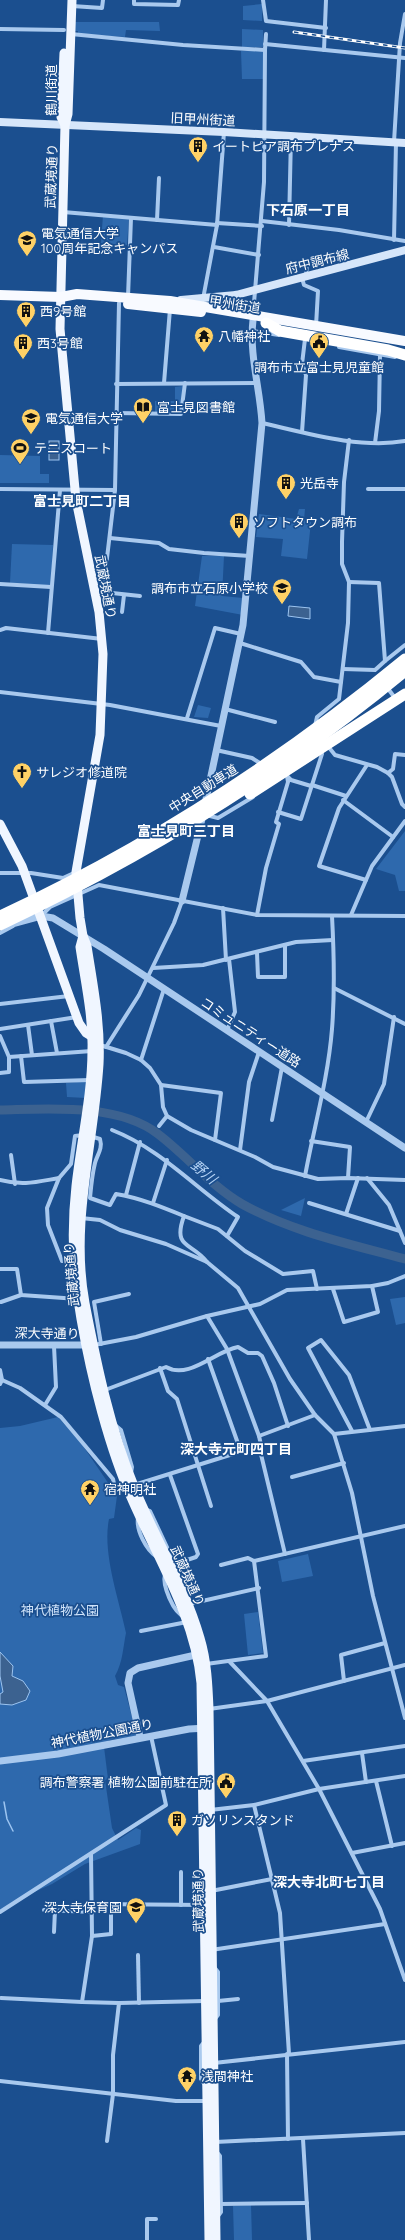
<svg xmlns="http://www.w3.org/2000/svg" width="405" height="2240" font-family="Quicksand,'Noto Sans JP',sans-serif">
<rect width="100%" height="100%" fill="#1b4f8f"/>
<g fill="#2e69ad">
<polygon points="262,4 262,21 243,20 243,6"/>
<polygon points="74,22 159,22 160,31 126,30 125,37 78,34 78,31 74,31"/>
<polygon points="242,29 263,30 263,47 242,47"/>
<polygon points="241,51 264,51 264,79 242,79"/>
<polygon points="103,215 129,217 127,245 101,243"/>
<polygon points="183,386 180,413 155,412 155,401 175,401 175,387"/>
<polygon points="0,455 40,456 40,474 49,474 49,483 0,483"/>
<polygon points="299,509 305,509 304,520 311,522 307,559 281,556 283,539 256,537 259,514 296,519"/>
<polygon points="12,544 53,545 51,586 10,583"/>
<polygon points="202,556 224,556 222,596 243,598 243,615 195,606"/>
<polygon points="198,705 211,708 208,718 194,717"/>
<polygon points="405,831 405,891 399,891 395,875 376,869"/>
<polygon points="88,1081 86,1098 67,1097 66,1083"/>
<polygon points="305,1198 301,1216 281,1210"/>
<polygon points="405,1297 405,1323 396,1325 390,1299"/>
<path d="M58,1417L81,1443L117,1496L114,1518L109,1519C102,1553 119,1599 126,1633C123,1647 123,1662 115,1676L118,1685L124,1687L137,1736L109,1740L104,1747L108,1779L105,1780L112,1828L118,1840L136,1828L141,1830L140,1844L85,1864L52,1884L12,1902L0,1911V1428L20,1426Z"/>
<polygon points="308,1554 313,1576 282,1582 278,1561"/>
<polygon points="258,1612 263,1653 248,1655 244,1614"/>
<polygon points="251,2205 252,2240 234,2240 233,2206"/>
</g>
<g fill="#3c6290" stroke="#9cc4f0">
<rect x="49" y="441" width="10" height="19"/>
<polygon points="289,606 310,608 310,619 288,616"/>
<polygon points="0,1652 13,1666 12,1676 23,1681 30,1691 26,1700 12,1705 0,1704 0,1694 3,1692 0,1676"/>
</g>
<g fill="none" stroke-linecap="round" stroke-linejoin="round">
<polyline stroke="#9cc4f0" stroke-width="1.5" points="4,1802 7,1819 13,1831"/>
<path stroke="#3c6290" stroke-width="9" d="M0,1110C49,1109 118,1103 158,1134C187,1156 211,1186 242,1204C292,1232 350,1244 405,1259"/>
<g stroke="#a9c9ee" stroke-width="4">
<polyline points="134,0 134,4 178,5 179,0"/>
<polyline points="263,0 266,21 326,28"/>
<polyline points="72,6 102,8 103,0"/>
<polyline points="0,29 64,30"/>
<polyline points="71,34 183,45 265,50 266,34"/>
<polyline points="265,44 405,58"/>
<polyline points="324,50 326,0"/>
<polyline points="394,142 400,43 405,14"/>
<polyline points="63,212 217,225"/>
<polyline points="157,220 159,178"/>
<polyline points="262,221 339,230 405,241"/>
<polyline points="217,223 262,226"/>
<polyline points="289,225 291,136"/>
<polyline points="394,240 396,142"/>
<polyline points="214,247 259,255"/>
<polyline points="306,276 307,262"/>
<polyline points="302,278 304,285 318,291 316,326"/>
<polyline points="128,297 131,218"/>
<polyline points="203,299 217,225 224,132"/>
<polyline points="253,315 264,182 265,50"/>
<polyline points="252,331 279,335"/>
<polyline points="339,347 395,357"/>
<polyline points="164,383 170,309"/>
<polyline points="116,384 257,383"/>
<polyline points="116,413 181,414 185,383"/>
<path d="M262,423C306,433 360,449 405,441"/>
<polyline points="302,432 306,375 302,364 305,339"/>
<polyline points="375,443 379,411 380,355"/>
<polyline points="0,489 115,490"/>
<polyline points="368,489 405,489"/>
<polyline points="110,538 159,543 169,549 204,553 250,556"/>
<polyline points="0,584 51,587"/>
<polyline points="103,592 140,596"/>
<polyline points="96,595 103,592 115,490 119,303"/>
<polyline points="122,612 124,595"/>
<polyline points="0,630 6,628 102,639"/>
<polyline points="48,633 60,490"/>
<polyline points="240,643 301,662 314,677 341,682"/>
<polyline points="385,661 405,645"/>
<polyline points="343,669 375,670 385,661 379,583 349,582"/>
<polyline points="386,686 395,698"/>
<polyline points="0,692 110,705 221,726"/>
<polyline points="225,709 275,722"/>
<polyline points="187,718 215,628 241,634"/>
<polyline points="315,726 317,717 339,699 348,623 349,582 342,564 342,542 344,482 349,440"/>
<polyline points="327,745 335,755 377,767 388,773 392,777 402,804 405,807"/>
<polyline points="216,750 252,758 263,765"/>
<polyline points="388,773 393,769 395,754 405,755"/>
<polyline points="312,785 346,796"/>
<polyline points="343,800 393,837"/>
<polyline points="278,812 301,819 322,754"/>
<polyline points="206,815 218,818 253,797"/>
<polyline points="0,873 31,873 63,878 76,872"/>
<polyline points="366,880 319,866 339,808 367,765"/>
<polyline points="223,908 226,960"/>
<polyline points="257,915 266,868 279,824 276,822 288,782 287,776 291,780 311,786"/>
<polyline points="351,915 372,866 405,821"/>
<polyline points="41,916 50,907 99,885 257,915 405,916"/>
<polyline points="0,933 13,926"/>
<polyline points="257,953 258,977 285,977 285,946"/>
<polyline points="153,968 203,965 296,942 333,940"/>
<polyline points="334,988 405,1024"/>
<polyline points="0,1004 69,996"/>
<polyline points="51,1021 57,1053"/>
<polyline points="28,1025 32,1055"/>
<polyline points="0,1029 77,1017"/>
<polyline points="227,1030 235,1012 229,959"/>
<polyline points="0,1036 9,1057 9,1072 0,1073"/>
<polyline points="100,1045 126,1053 141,1060 150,1068 161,1085 163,1107 167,1116 191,1130 255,1157 273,1167 318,1179 348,1178 405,1180"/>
<polyline points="106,1047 139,995 174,923 182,901"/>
<polyline points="21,1056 24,1082 90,1080"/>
<polyline points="9,1057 92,1051"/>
<polyline points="141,1060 164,989"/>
<polyline points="161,1085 221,1093 215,1140"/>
<polyline points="272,1120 282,1067"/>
<polyline points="366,1122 384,1084 394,1017"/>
<polyline points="159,1126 167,1116"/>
<path d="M112,1130C161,1149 195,1188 238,1217L227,1236"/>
<path d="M90,1136L100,1139C103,1149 97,1155 95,1163C92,1175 91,1187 90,1198L110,1205L116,1194C140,1198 162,1207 184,1216"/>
<polyline points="311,1141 350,1147 348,1178"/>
<polyline points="240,1150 249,1082 259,1052"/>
<polyline points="11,1155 15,1184"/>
<path d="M305,1176C314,1127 328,1079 332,1029C335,991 334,953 332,916"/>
<polyline points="367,1178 389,1205 405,1243"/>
<path d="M0,1180C23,1186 36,1182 59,1178"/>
<polyline points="126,1195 140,1142"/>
<polyline points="153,1203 167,1160"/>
<polyline points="309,1203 400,1231"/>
<polyline points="346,1214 358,1178"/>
<polyline points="81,1218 100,1220 120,1230 166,1244 207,1262 238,1288 290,1379 315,1415 334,1434 352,1493 373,1596 405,1718"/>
<polyline points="74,1259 62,1261 48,1225 47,1208 59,1178 71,1164 75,1136 83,1135"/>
<path d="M207,1262C192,1242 172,1249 184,1216L218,1229L245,1251L283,1274L313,1271L317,1289"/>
<polyline points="0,1269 17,1269 21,1295 78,1299"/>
<polyline points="333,1289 344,1322 378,1312 372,1286"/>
<polyline points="1,1302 21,1295"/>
<polyline points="207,1316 227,1349 259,1436 261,1445 259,1446 285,1554"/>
<polyline points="101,1344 94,1302 129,1294"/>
<polyline points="94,1345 136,1337 207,1316 260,1304 287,1290 372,1286 388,1283 405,1276"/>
<polyline points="208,1359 241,1452"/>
<polyline points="160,1368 168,1391 177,1399 211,1506"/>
<polyline points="0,1370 2,1380 0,1384"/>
<polyline points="2,1380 20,1388 61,1417 113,1479 115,1489 121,1490 128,1488"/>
<path d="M105,1390L166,1367C189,1380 215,1351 238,1347L248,1353H258L262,1356L274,1383L288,1426"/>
<polyline points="45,1405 56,1387 54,1346"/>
<polyline points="115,1425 121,1430 132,1467 131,1473"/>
<polyline points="352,1431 308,1348 321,1340 349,1375 370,1430"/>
<polyline points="334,1434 405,1426"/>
<polyline points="259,1436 315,1415"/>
<polyline points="170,1475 198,1554 196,1557 175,1564"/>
<polyline points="292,1477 344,1463"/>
<polyline points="134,1485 259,1446"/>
<polyline points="145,1509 150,1511 173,1560"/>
<path d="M138,1518C136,1530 146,1550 157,1557"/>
<polyline points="221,1565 248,1558 254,1561 405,1526"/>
<path d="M165,1574C162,1585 173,1613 185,1617"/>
<polyline points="189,1604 259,1588"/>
<polyline points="141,1631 187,1622"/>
<polyline points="229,1661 267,1701 319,1789 380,1909 405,1980"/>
<polyline points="206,1664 266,1656 254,1561"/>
<polyline points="344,1681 341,1655 385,1643"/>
<polyline points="209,1709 267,1701 405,1665"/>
<polyline points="362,1753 366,1782"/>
<polyline points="303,1761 405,1746"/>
<polyline points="376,1781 392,1846"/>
<polyline points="254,1805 280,1913 289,2054"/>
<polyline points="210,1810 254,1805 319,1789 405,1776"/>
<polyline points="352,1853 405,1843"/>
<polyline points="91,1854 92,1936 82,2002 119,2003 113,2055 113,2094 107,2141"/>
<polyline points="211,1891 272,1879"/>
<polyline points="93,1904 204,1905"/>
<polyline points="181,1905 181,1872"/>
<polyline points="44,1910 93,1912"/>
<polyline points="0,1912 166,1805 151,1736"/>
<polyline points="54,1932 55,1910"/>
<polyline points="92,1936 111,1934 111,1904"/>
<polyline points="211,1950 385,1924"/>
<polyline points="138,1955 139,2003"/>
<polyline points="214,1967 218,1972 218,2015 214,2020"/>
<polyline points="1,1998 82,2002"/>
<polyline points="218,2001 238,1999"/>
<polyline points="119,2003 205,2001"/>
<polyline points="287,2054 288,2139"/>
<polyline points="214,2063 405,2042"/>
<polyline points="0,2081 176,2101 207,2101"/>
<polyline points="205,2085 201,2079 201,2046 205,2041"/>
<polyline points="303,2139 309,2240"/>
<polyline points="215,2142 405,2133"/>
<polyline points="216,2151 220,2156 221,2212 218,2216"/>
<polyline points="221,2204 307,2203"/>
<polyline points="147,2240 147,2219 156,2219"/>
</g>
<g stroke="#a9c9ee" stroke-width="7">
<path d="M205,804L243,625L262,423C260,388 249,355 253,320"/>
<polyline points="182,901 203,815"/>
<polyline points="8,925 41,916 53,918 104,949 405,1148"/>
<polyline points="0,1345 91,1345"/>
<polyline points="140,1737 128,1683 130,1673 138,1668 200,1654"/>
<polyline points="0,1761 58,1754 189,1729 207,1728"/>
</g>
<g stroke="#d6e6fa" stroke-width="8">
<polyline points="0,122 224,132 405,143"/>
<polyline points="181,300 236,295 405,250"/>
<polyline points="233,312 230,301 236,295"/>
</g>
<g stroke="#f0f6ff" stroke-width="9">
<path d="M72,0L68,114L65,125L60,329L76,500L99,612L103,654L100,735L76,872L80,918L83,936L87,946C93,985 101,1024 99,1064C94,1144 70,1223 85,1303C97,1365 110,1428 134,1486C154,1537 185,1585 200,1638C207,1661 208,1685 209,1709L216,2240"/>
<polyline points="64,53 61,117 65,125"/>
<polyline points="0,824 22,866 79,1023 86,1033 94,1038"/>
<path d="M83,936L80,947C85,981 93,1016 92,1050C92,1095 81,1141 76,1186C71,1230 73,1275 81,1319C91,1377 109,1449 133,1502C159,1561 195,1618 201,1683L209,2240"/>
</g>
<g stroke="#f8faff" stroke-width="10">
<polyline points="0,295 61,297 77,294 170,301 405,341"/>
<polyline points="128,304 201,312"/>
</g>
<polyline stroke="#fff" stroke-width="11" points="266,323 280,331 388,350 405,355"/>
<g stroke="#fff" stroke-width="3">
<polyline id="rail" points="294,32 405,48"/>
</g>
<use href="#rail" stroke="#1b4f8f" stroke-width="1.5" stroke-dasharray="4.5" stroke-linecap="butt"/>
<g stroke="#fff" stroke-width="11">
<polyline points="250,794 405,694"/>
<path d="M0,916C146,848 281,761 405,659"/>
<path d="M0,925C144,857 282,773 405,671"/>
</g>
</g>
<defs>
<g id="building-pin" transform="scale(1)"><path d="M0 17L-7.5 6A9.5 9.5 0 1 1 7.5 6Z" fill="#ffd166" stroke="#1b4f8f"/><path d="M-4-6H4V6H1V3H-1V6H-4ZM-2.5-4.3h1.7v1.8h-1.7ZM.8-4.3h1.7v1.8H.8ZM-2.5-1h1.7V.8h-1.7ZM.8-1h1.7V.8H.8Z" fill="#111"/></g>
<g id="university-pin" transform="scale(1)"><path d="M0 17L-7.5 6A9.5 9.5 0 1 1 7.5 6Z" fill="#ffd166" stroke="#1b4f8f"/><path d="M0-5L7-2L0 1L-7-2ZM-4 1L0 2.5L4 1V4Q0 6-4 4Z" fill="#111"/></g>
<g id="temple-pin" transform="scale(1)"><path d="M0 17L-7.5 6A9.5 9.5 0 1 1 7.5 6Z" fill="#ffd166" stroke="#1b4f8f"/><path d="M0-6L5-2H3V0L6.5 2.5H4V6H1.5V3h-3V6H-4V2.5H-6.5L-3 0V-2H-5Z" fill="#111"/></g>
<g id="civic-pin" transform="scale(1)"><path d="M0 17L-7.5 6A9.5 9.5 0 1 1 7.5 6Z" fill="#ffd166" stroke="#1b4f8f"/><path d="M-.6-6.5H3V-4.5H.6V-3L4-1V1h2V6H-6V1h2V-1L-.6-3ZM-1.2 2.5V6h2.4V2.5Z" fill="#111"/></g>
<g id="library-pin" transform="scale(1)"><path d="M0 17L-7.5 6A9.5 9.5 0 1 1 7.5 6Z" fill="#ffd166" stroke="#1b4f8f"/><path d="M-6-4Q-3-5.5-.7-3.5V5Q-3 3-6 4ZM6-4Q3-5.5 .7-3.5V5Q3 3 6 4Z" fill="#111"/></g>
<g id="stadium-pin" transform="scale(1)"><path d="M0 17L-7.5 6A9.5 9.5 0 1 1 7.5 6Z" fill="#ffd166" stroke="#1b4f8f"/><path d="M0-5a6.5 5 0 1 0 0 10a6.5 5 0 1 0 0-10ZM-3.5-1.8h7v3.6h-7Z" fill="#111"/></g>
<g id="school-pin" transform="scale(1)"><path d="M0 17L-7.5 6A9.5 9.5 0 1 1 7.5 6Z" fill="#ffd166" stroke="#1b4f8f"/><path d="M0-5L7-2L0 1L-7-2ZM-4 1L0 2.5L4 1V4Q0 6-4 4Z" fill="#111"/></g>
<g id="church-pin" transform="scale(1)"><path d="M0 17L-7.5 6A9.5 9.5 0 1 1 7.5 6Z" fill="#ffd166" stroke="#1b4f8f"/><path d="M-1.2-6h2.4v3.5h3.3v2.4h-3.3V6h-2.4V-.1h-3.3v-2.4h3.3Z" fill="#111"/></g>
</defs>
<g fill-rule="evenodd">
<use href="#building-pin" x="198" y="146"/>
<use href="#university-pin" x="27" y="240"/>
<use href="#building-pin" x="26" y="311"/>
<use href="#temple-pin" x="204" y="336"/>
<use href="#civic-pin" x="319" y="342"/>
<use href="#building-pin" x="23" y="343"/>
<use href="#library-pin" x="143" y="407"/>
<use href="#university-pin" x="31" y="418"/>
<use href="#stadium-pin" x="20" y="448"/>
<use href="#building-pin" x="286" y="483"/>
<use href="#building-pin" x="239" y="522"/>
<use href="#school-pin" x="282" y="588"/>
<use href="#church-pin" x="22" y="772"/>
<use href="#temple-pin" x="90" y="1489"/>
<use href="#civic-pin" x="226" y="1782"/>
<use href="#building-pin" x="177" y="1820"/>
<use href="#school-pin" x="136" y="1907"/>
<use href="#temple-pin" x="187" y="2076"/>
</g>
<g text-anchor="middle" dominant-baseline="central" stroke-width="3.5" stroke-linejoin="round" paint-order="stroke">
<g font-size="13" fill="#fff" stroke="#1b4f8f">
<text transform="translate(51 90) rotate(-90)">鶴川街道</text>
<text transform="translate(203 119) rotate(3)">旧甲州街道</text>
<text transform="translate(51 176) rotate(-88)">武蔵境通り</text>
<text transform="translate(317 261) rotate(-14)">府中調布線</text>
<text transform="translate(235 304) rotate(9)">甲州街道</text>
<text transform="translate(106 587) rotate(79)">武蔵境通り</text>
<text transform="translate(203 788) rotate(-32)">中央自動車道</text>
<text transform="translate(251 1032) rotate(33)">コミュニティー道路</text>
<text transform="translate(71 1274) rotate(-95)">武蔵境通り</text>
<text transform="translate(47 1333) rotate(1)">深大寺通り</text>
<text transform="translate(188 1576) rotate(66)">武蔵境通り</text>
<text transform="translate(102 1733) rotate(-11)">神代植物公園通り</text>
<text transform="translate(198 1900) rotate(-91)">武蔵境通り</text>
</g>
<g font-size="13" fill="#fff" stroke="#1b4f8f" text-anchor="start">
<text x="212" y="146">イートピア調布プレナス</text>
<text x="41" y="233">電気通信大学<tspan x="41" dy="15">100周年記念キャンパス</tspan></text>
<text x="40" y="311">西9号館</text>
<text x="218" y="336">八幡神社</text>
<text x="37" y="343">西3号館</text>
<text x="319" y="367" text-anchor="middle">調布市立富士見児童館</text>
<text x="157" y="407">富士見図書館</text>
<text x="45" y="418">電気通信大学</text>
<text x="34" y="448">テニスコート</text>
<text x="300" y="483">光岳寺</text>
<text x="253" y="522">ソフトタウン調布</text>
<text x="268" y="588" text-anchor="end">調布市立石原小学校</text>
<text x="36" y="772">サレジオ修道院</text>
<text x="104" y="1489">宿神明社</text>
<text x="212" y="1782" text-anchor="end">調布警察署 植物公園前駐在所</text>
<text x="191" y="1820">ガソリンスタンド</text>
<text x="122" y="1907" text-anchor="end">深大寺保育園</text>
<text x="201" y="2076">浅間神社</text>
</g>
<g font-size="13" fill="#cfe3fa" stroke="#1b4f8f">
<text x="60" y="1610">神代植物公園</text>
</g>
<g font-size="14" font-weight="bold" fill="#fff" stroke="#1b4f8f">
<text x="308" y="210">下石原一丁目</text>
<text x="82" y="501">富士見町二丁目</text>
<text x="186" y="831">富士見町三丁目</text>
<text x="236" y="1449">深大寺元町四丁目</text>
<text x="329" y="1882">深大寺北町七丁目</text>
</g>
<g font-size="14" font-style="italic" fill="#b5d3f5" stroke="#1b4f8f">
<text transform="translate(204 1172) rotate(40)">野川</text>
</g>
</g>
</svg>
